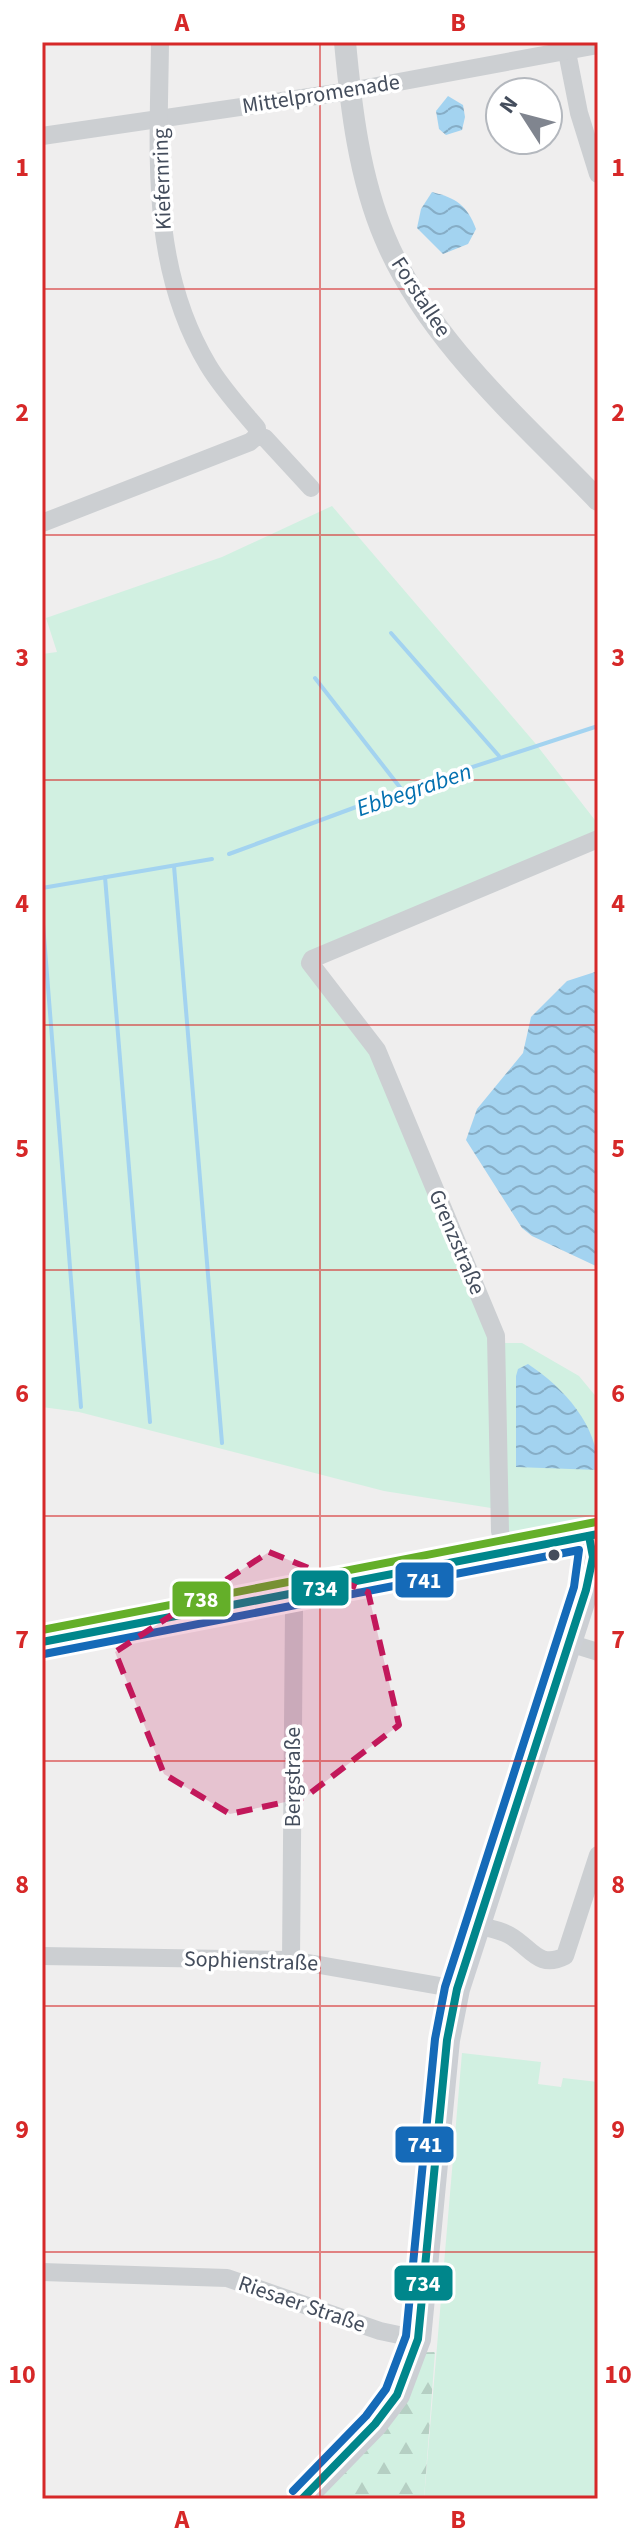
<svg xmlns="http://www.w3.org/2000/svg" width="640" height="2541" font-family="'Source Sans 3',sans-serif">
<defs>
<pattern id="forest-firs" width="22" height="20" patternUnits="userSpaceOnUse" patternTransform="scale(2)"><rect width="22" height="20" fill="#d1f0e1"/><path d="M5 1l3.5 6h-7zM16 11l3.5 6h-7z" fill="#b5cfc3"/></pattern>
<pattern id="water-waves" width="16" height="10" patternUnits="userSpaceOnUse" patternTransform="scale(2)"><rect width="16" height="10" fill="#a3d3f0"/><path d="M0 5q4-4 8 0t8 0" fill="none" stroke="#86adc6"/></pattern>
</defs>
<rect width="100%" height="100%" fill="#efeeee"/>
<g fill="#d1f0e1">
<polygon points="332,506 535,743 598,824 598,835 303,957 309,972 373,1051 491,1343 522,1343 579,1376 598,1399 598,1524 510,1533 491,1508 384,1491 79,1412 42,1407 42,654 57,652 46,618 222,557"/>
<polygon points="462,2053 541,2062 538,2084 561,2087 563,2078 598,2082 598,2499 424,2499"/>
</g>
<polygon fill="url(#forest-firs)" points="435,2352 424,2499 285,2499 361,2419 402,2353"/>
<g fill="url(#water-waves)">
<polygon points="448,96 463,105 465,117 462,130 446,135 439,129 436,111"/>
<path d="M432,192C456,198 467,205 476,229L468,244L443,254L417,228L421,209Z"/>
<polygon points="598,971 598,1267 532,1236 522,1228 466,1140 477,1109 523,1053 531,1017 567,981"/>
<path d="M528,1364C564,1388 598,1425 598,1470L516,1467V1376L518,1369Z"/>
</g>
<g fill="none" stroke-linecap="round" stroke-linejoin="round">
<g stroke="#a3d3f0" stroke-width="4">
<polyline points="391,633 499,756"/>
<polyline points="315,678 402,790"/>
<polyline points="229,854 402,790 598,726"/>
<polyline points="174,866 222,1443"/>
<polyline points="105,877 150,1422"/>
<polyline points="42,888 212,859"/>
<polyline points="42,911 81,1407"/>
</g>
<g stroke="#cccfd2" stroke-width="18">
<polyline points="565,42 579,113 598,174"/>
<polyline points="42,136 350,91 598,45"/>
<polyline points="257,436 265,438 311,488"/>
<path d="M42,523L250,442L257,436V428C240,408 221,387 208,365C148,265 159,153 160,42"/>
<polyline points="505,1552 500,1531 496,1336 377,1050 310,963 312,959 598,839"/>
<polyline points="290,1593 294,1610 291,1960"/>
<polyline points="569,1643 598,1652"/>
<path d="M477,1925C487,1928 500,1930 509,1935C531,1947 538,1970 565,1956L598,1855"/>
<polyline points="42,1956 291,1960 457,1989"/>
<polyline points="42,2272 227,2278 380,2331 418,2339"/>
</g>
<g stroke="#cccfd2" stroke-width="22">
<path d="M345,42C351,107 359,177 385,238C428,341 522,421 598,500"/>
<polyline points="42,1642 589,1536"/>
</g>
<polyline stroke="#cccfd4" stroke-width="26" points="302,2499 375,2424 397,2395 418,2339 447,2040 457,1989 586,1590 593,1557 589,1536 598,1534"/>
<g stroke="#fff" stroke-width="14">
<g id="bus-1">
<polyline points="42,1642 598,1534"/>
<polyline points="302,2499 375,2424 397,2395 418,2339 447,2040 457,1989 586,1590 593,1557 589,1536"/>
</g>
</g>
<g stroke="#fff" stroke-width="14">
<polyline id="bus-2" points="44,1654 579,1550 574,1587 445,1987 435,2039 406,2336 386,2389 366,2416 293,2491"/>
</g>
<g stroke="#fff" stroke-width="14">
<polyline id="bus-3" points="42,1630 596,1522"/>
</g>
<use href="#bus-1" stroke="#00868b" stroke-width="8"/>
<use href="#bus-2" stroke="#156ab8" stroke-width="8"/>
<use href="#bus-3" stroke="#64af29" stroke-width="8"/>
</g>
<path fill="#c2185b" fill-opacity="0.2" stroke="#c2185b" stroke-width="6" stroke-dasharray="16 10" stroke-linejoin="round" d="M269,1552L368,1592L399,1725L304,1798L230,1814L164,1774L115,1652Z"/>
<path fill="none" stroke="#d62828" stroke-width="2" stroke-opacity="0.55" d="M320,42V2499M42,289H598M42,535H598M42,780H598M42,1025H598M42,1270H598M42,1516H598M42,1761H598M42,2006H598M42,2252H598"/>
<circle fill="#444d5c" stroke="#fff" stroke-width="3" cx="554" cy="1555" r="7"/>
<g text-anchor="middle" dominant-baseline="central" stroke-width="7" stroke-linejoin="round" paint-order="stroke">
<g font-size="22" fill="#444d5c" stroke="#fff">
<text transform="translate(321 94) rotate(-9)">Mittelpromenade</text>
<text transform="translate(162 179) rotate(-92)">Kiefernring</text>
<text transform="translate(421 297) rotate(57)">Forstallee</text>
<text transform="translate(457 1242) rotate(67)">Grenzstraße</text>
<text transform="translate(293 1777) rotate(-90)">Bergstraße</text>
<text transform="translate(251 1961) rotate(2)">Sophienstraße</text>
<text transform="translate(302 2304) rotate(19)">Riesaer Straße</text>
</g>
<g font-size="24" font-style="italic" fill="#0370b0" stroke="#fff">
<text transform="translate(414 790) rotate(-19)">Ebbegraben</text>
</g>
</g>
<g stroke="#fff" stroke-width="3">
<rect x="394" y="1561" width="61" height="38" rx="8" fill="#156ab8"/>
<rect x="290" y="1569" width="60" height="38" rx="8" fill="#00868b"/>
<rect x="171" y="1580" width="61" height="38" rx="8" fill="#64af29"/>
<rect x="394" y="2125" width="61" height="39" rx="8" fill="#156ab8"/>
<rect x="393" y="2264" width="61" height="38" rx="8" fill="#00868b"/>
</g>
<g font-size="22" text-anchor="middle" font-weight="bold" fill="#fff">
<text x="424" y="1588">741</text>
<text x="320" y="1596">734</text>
<text x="201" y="1607">738</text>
<text x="425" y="2152">741</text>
<text x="423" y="2291">734</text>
</g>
<rect width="640" height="2541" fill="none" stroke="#ffffff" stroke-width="88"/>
<g transform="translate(524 116) rotate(306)"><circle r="38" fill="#ffffff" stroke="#b4b8be" stroke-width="2"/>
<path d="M0-6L14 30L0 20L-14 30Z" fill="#80858f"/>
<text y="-12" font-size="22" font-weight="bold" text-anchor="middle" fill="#444d5c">N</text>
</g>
<rect x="44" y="44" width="552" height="2453" fill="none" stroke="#d62828" stroke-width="3"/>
<g font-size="26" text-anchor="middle" font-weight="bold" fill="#d62828">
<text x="182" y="31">A</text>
<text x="458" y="31">B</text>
<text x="22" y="176">1</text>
<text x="618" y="176">1</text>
<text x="22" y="421">2</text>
<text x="618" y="421">2</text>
<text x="22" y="666">3</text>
<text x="618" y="666">3</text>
<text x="22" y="912">4</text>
<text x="618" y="912">4</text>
<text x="22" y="1157">5</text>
<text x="618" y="1157">5</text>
<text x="22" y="1402">6</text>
<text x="618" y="1402">6</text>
<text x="22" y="1648">7</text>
<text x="618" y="1648">7</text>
<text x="22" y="1893">8</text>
<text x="618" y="1893">8</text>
<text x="22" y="2138">9</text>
<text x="618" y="2138">9</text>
<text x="22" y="2383">10</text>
<text x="618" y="2383">10</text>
<text x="182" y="2528">A</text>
<text x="458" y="2528">B</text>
</g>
</svg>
